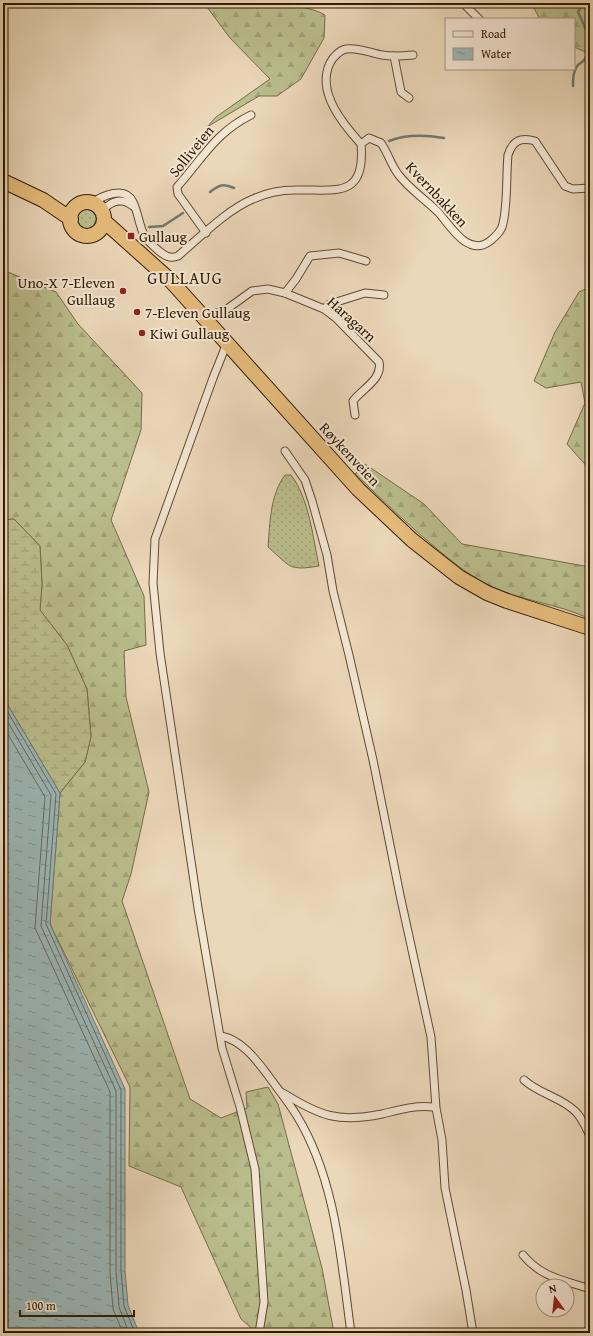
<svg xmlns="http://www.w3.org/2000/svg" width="593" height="1336" font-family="'Gentium Book Plus',serif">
<defs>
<pattern id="grass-dots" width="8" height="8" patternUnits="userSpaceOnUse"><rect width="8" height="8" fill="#babd8d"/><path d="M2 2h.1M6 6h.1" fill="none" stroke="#a0a278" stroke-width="1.8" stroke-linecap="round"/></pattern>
<pattern id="forest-firs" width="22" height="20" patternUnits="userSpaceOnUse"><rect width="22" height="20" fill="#babd8d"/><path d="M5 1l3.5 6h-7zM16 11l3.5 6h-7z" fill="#a0a278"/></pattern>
<pattern id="wetland-marsh" width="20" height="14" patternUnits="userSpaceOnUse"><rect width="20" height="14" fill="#babd8d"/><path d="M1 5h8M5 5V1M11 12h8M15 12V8" fill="none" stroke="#a0a278"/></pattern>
<pattern id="water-ripples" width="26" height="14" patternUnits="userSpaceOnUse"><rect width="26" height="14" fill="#9bb7b8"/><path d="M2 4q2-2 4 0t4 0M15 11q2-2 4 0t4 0" fill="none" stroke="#7f9493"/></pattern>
</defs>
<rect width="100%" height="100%" fill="#ebd7b9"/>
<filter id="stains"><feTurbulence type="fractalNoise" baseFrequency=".005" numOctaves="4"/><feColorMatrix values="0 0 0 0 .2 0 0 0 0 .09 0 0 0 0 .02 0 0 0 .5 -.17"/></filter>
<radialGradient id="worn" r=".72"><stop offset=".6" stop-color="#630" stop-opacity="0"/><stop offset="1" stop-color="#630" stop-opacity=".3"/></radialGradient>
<g fill="url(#grass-dots)" stroke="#766c47">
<circle cx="86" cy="219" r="10"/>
<path d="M285,475H291C309,498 313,538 319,566C288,571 291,567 268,547C270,523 270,495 285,475Z"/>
</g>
<g fill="url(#forest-firs)" stroke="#766c47">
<path d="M204,3C236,3 300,0 325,15L324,38L301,79L277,96H259L207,127L216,117L270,79L230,38Z"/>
<polygon points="531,3 590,3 590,54 574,47 574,19 540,19"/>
<polygon points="3,270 56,292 78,324 142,393 141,430 111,520 144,596 146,645 124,651 126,697 149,792 131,874 122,901 190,1099 221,1118 247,1108 246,1092 268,1087 278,1104 322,1268 334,1333 257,1333 241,1319 181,1187 129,1166 130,1087 50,924 60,793 85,762 91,736 87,689 67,645 40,610 42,584 40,546 14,519 3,520"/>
<polygon points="590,287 590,470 567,444 585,403 581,382 546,388 534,381 555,332 579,292"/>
<path d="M365,464L424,504L462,544L590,567V619C557,603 519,601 486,584C470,576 457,565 443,554C412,529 384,501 355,474Z"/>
</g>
<polygon fill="url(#wetland-marsh)" stroke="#766c47" points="14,519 40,546 42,584 40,610 67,645 87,689 91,737 85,762 60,793 3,697 3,520"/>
<polygon fill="url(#water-ripples)" stroke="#71796f" points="3,697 60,793 50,924 125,1089 125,1271 128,1305 139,1333 3,1333"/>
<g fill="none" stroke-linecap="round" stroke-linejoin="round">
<g stroke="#66695c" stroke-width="1">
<polyline points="3,704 56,794 46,924 121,1090 121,1271 124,1306 135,1333"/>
<polyline points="3,714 51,795 41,926 116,1091 116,1271 119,1307 129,1333"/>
<polyline points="3,726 45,797 35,928 110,1092 110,1272 113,1309 123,1333"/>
</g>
<g stroke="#71796f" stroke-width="2.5">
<path d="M573,86C573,79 573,71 578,65C580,63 583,62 585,59C593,44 585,26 578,12L583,3"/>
<path d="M389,141C406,134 427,135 444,138"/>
<path d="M210,192C219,185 223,183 234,188"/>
<polyline points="149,227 163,226 183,213"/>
</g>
<g stroke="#604a2f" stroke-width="9">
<g id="street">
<polyline points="463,3 479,19"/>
<polyline points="394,56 401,92 409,98"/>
<path d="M361,144C343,124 316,92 330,63C333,57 340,50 346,49C358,47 371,53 382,55C393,57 403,56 413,55"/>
<path d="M92,203C102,196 125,185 133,202C138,212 139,225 144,235C147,241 153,246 159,251C165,256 170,259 178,256C199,238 228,209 253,199C266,193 280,190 295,190C334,189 366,200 361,144L369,138L381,143C388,153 391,165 398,174C409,189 425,199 438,212C450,225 468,258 490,241C495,237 499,234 502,227C508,209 506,175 508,155C513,140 521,137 535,141L565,186L573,189L590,188"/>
<path d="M102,211C112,200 123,197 134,207"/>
<path d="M206,233L178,194L177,187C202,159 216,132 251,115"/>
<polyline points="285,293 296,279 310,256 339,253 366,261"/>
<polyline points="324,309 330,304 365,293 384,295"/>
<path d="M217,313L227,309L252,291L268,289L285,293L324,309L337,319L379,362C383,379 362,389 353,401L355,415"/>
<polyline points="227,343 213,378 155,539 153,583 160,653 198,908 222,1048 240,1107 255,1169 264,1302 259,1333"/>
<polyline points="285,451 305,480 312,501 327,555 333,591 349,655 373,760 400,895 431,1037 436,1108 442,1140 445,1188 466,1290 473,1333"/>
<path d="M221,1036C241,1040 255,1058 267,1074C277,1088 288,1101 297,1116C336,1180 341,1260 351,1333"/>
<path d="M524,1080C539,1094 561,1097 576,1112C582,1118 586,1128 590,1136"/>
<path d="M283,1093C320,1116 338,1123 382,1114C399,1110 415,1105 433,1107"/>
<path d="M523,1255C542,1278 564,1280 590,1289"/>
</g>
</g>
<g stroke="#311b01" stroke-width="16">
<g id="highway">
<polyline points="3,181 43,200 71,219"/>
<circle cx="87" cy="219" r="17"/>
<polyline points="104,221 171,281 358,489 412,540 459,577 487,593 507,601 590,628"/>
</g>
</g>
<use href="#street" stroke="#f2e5d2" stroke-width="7"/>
<use href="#highway" stroke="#e6bc7c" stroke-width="14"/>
</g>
<g fill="#8f2418" stroke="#f2e5d2" stroke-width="1.5">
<rect x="127" y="232" width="8" height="8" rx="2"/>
<circle cx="123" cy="291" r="4"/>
<circle cx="137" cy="312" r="4"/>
<circle cx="142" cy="333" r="4"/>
</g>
<g text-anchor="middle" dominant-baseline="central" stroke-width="4" stroke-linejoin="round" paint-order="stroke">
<g font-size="15" fill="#311b01" stroke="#f2e5d2">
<text transform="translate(191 151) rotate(-51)">Solliveien</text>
<text transform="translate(437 194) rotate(47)">Kvernbakken</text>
<text transform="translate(352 319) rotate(42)">Haragarn</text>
<text transform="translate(350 454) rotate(47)">Røykenveien</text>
</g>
<g font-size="15" fill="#311b01" stroke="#f2e5d2" text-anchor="start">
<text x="139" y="236">Gullaug</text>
<text x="115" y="282" text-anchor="end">Uno-X 7-Eleven<tspan x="115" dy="17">Gullaug</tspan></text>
<text x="145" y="312">7-Eleven Gullaug</text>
<text x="150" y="333">Kiwi Gullaug</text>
</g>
<g font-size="17" letter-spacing="1" fill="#311b01" stroke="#f2e5d2">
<text x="185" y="277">GULLAUG</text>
</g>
</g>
<rect width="593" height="1336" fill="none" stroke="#ebd7b9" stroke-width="16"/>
<rect x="4" y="4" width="585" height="1328" fill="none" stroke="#311b01" stroke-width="2"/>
<rect x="8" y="8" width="577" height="1320" fill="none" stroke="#311b01"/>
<rect x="445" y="18" width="130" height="52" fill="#f2e5d2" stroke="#a5947e"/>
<rect x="453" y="31" width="20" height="6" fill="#f2e5d2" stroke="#a5947e"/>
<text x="481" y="38" font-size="12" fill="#311b01">Road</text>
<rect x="453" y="48" width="20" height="12" fill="url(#water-ripples)" stroke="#a5947e"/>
<text x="481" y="58" font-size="12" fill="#311b01">Water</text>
<g transform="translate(555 1298) rotate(345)"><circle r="19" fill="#f2e5d2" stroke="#a5947e"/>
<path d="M0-3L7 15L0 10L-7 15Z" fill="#8f2418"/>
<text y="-6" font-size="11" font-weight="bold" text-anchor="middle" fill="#311b01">N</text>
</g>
<path d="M20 1310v6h114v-6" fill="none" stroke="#311b01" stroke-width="2"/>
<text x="26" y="1310" font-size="12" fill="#311b01" stroke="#f2e5d2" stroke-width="3" paint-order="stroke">100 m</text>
<rect width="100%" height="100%" filter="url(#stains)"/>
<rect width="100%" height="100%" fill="url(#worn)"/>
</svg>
